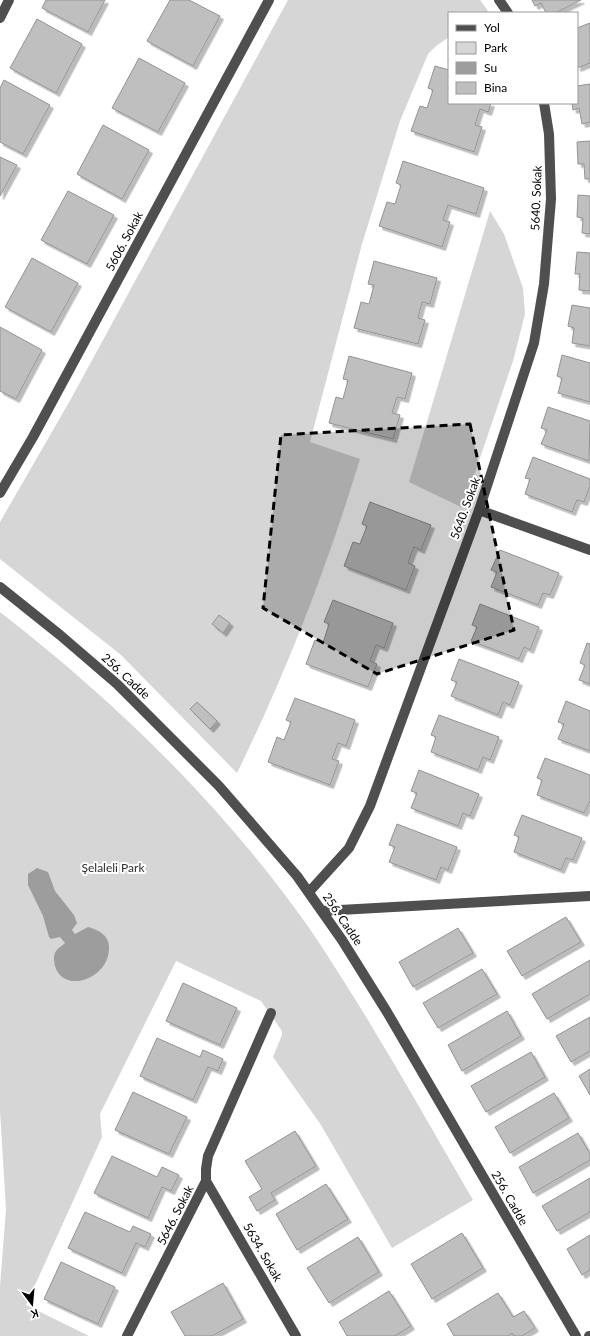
<svg xmlns="http://www.w3.org/2000/svg" width="590" height="1336" font-family="Lato,sans-serif">
<defs>
<filter id="shadow"><feDropShadow dx="3.5" dy="3.5" stdDeviation="0" flood-color="#0004"/></filter>
</defs>
<rect width="100%" height="100%" fill="#fff"/>
<g fill="#d6d6d6">
<path d="M288,0H480L488,11L484,13H449V37L436,46L428,54L400,121L362,244L310,442L360,459C327,567 287,671 237,773L121,655L0,559V522L72,397Z"/>
<polygon points="490,211 504,234 523,288 525,314 513,361 463,508 409,482"/>
<path d="M0,612C116,702 222,805 307,925C324,949 339,974 355,999C396,1065 434,1133 473,1200L392,1248L321,1125L273,1057L282,1035V1031L261,1001L176,961L100,1114L102,1137L26,1305L89,1336H0V1286L6,1210L0,1110Z"/>
</g>
<path fill="#9d9d9d" d="M37,868L48,872L55,891L74,915L77,923L72,930L75,934L88,927C99,930 110,936 109,949C108,980 63,994 55,966C54,960 53,956 56,951C58,948 63,945 65,943L60,937L51,939L49,937L43,916L28,885V874Z"/>
<g fill="#bfbfbf" stroke="#939393" filter="url(#shadow)">
<polygon points="46,0 105,0 88,32 42,8"/>
<polygon points="170,0 189,0 220,16 193,66 147,41"/>
<polygon points="532,0 581,0 555,13 546,13 541,3 535,6"/>
<polygon points="37,19 82,44 56,93 10,68"/>
<polygon points="590,23 590,63 577,68 577,28"/>
<polygon points="139,58 185,83 158,132 112,108"/>
<polygon points="435,66 449,70 449,103 491,103 488,112 480,109 475,125 482,127 474,152 411,131 420,106 427,108 433,90 428,88"/>
<polygon points="4,80 50,105 23,154 0,142 0,88"/>
<polygon points="590,84 590,122 582,124 579,108 573,110 572,103 577,103 577,86"/>
<polygon points="103,125 149,150 122,199 77,174"/>
<polygon points="590,141 590,179 585,179 584,164 578,164 577,142"/>
<polygon points="0,157 17,165 0,196"/>
<polygon points="403,161 484,188 476,214 448,205 443,220 450,222 442,247 379,226 387,202 395,204 401,185 396,183"/>
<polygon points="68,191 114,215 87,264 41,240"/>
<polygon points="578,195 590,196 590,234 582,233 583,218 577,217"/>
<polygon points="577,252 590,253 590,291 579,290 580,274 575,274"/>
<polygon points="32,258 78,283 51,332 5,307"/>
<polygon points="374,261 437,278 430,304 422,302 418,318 425,320 418,344 354,328 361,302 369,304 374,285 368,284"/>
<polygon points="572,305 590,308 590,346 572,343 574,328 568,326"/>
<polygon points="0,327 42,350 16,399 0,391"/>
<polygon points="562,355 590,363 590,402 558,393 562,378 557,376"/>
<polygon points="349,356 412,373 405,399 397,397 392,413 400,415 393,439 329,423 336,397 343,399 348,380 343,379"/>
<polygon points="548,407 590,421 589,461 541,444 547,430 541,428"/>
<polygon points="533,457 590,479 590,486 584,502 577,500 572,512 525,494 530,479 525,478"/>
<polygon points="370,502 431,525 421,550 414,547 408,563 415,566 406,590 344,566 353,542 360,544 367,526 362,524"/>
<polygon points="500,550 559,573 550,595 543,593 538,605 491,587 497,572 491,570"/>
<polygon points="333,600 393,623 384,648 376,645 370,661 377,664 368,687 306,664 315,640 323,643 329,624 324,622"/>
<polygon points="480,604 539,627 530,650 524,647 519,659 471,641 477,627 472,625"/>
<polygon points="219,615 230,623 223,633 212,624"/>
<polygon points="587,643 590,644 590,684 579,680 585,665 580,663"/>
<polygon points="459,659 519,682 510,705 503,702 498,715 451,696 457,682 451,680"/>
<polygon points="295,698 355,720 346,746 338,743 332,759 339,761 330,785 268,762 277,737 284,740 291,722 286,720"/>
<polygon points="566,701 590,711 590,751 558,739 564,724 558,722"/>
<polygon points="197,702 217,721 210,729 190,709"/>
<polygon points="439,715 499,737 490,760 483,757 478,770 431,752 436,737 431,735"/>
<polygon points="545,758 590,775 590,801 584,813 537,795 542,780 537,778"/>
<polygon points="419,770 479,794 470,816 463,813 458,826 411,808 417,793 411,791"/>
<polygon points="522,815 582,838 573,860 566,858 561,870 514,852 519,837 514,835"/>
<polygon points="397,824 457,847 448,870 441,867 436,880 389,862 395,847 389,845"/>
<polygon points="566,917 581,942 522,976 507,951"/>
<polygon points="458,928 473,953 413,987 399,962"/>
<polygon points="590,960 590,994 547,1019 532,994"/>
<polygon points="482,969 497,994 438,1028 423,1003"/>
<polygon points="183,983 237,1008 220,1045 166,1021"/>
<polygon points="507,1011 521,1036 462,1071 448,1045"/>
<polygon points="590,1017 590,1051 571,1062 556,1036"/>
<polygon points="157,1038 200,1057 203,1050 223,1059 218,1071 208,1067 193,1100 140,1076"/>
<polygon points="531,1052 545,1077 486,1112 471,1086"/>
<polygon points="590,1069 590,1095 579,1076"/>
<polygon points="133,1092 187,1117 169,1154 115,1130"/>
<polygon points="554,1093 569,1118 510,1153 495,1127"/>
<polygon points="295,1131 316,1166 271,1193 275,1200 257,1211 249,1197 262,1189 245,1161"/>
<polygon points="578,1133 590,1154 590,1160 533,1193 519,1167"/>
<polygon points="112,1156 157,1177 162,1167 179,1175 171,1191 162,1187 148,1218 94,1193"/>
<polygon points="590,1178 590,1212 557,1231 542,1206"/>
<polygon points="326,1184 348,1219 297,1250 276,1214"/>
<polygon points="85,1212 130,1232 133,1226 151,1234 145,1247 136,1243 122,1273 68,1248"/>
<polygon points="462,1233 483,1268 432,1299 411,1264"/>
<polygon points="590,1235 590,1270 582,1275 567,1249"/>
<polygon points="358,1237 379,1272 329,1303 307,1268"/>
<polygon points="61,1262 115,1287 98,1324 44,1299"/>
<polygon points="223,1283 243,1319 212,1336 185,1336 171,1312"/>
<polygon points="389,1291 411,1326 395,1336 347,1336 339,1322"/>
<polygon points="498,1293 513,1317 524,1311 535,1328 522,1336 514,1336 512,1333 508,1336 454,1336 447,1324"/>
</g>
<g fill="none" stroke-linecap="round" stroke-linejoin="round">
<g stroke="#4f4f4f" stroke-width="10">
<polyline points="499,0 508,13"/>
<polyline points="0,18 9,0"/>
<polyline points="0,493 33,437 269,0"/>
<polyline points="479,510 590,550"/>
<polyline points="0,587 60,635 117,684 219,786 297,876 342,940 387,1012 576,1336"/>
<polyline points="309,892 349,848 370,806 479,510 534,343 544,284 551,199 549,134 544,103"/>
<polyline points="322,911 590,896"/>
<polyline points="206,1181 296,1336"/>
<polyline points="127,1336 206,1181 206,1169 208,1156 271,1013"/>
<polyline points="589,1336 590,1336"/>
</g>
</g>
<path fill="#000" fill-opacity="0.2" stroke="#000" stroke-width="3" stroke-dasharray="8 5" stroke-linejoin="round" d="M470,424L514,630L377,674L263,608L281,435Z"/>
<g text-anchor="middle" dominant-baseline="central" stroke-width="4" stroke-linejoin="round" paint-order="stroke">
<g font-size="12" fill="#000" stroke="#fff">
<text transform="translate(536 198) rotate(-88)">5640. Sokak</text>
<text transform="translate(124 241) rotate(-62)">5606. Sokak</text>
<text transform="translate(465 508) rotate(-70)">5640. Sokak</text>
<text transform="translate(126 676) rotate(43)">256. Cadde</text>
<text transform="translate(343 919) rotate(56)">256. Cadde</text>
<text transform="translate(510 1198) rotate(60)">256. Cadde</text>
<text transform="translate(175 1215) rotate(-63)">5646. Sokak</text>
<text transform="translate(263 1252) rotate(60)">5634. Sokak</text>
</g>
<g font-size="12" fill="#2d2d2d" stroke="#fff">
<text x="113" y="867">Şelaleli Park</text>
</g>
</g>
<rect x="448" y="12" width="130" height="92" fill="#ffffff" stroke="#999999"/>
<rect x="456" y="25" width="20" height="6" fill="#4f4f4f" stroke="#999999"/>
<text x="484" y="32" font-size="12" fill="#000000">Yol</text>
<rect x="456" y="42" width="20" height="12" fill="#d6d6d6" stroke="#999999"/>
<text x="484" y="52" font-size="12" fill="#000000">Park</text>
<rect x="456" y="62" width="20" height="12" fill="#9d9d9d" stroke="#999999"/>
<text x="484" y="72" font-size="12" fill="#000000">Su</text>
<rect x="456" y="82" width="20" height="12" fill="#bfbfbf" stroke="#999999"/>
<text x="484" y="92" font-size="12" fill="#000000">Bina</text>
<g transform="translate(32 1304) rotate(164)" stroke="#ffffff" stroke-width="3" paint-order="stroke">
<path d="M0-3L7 15L0 10L-7 15Z" fill="#000000"/>
<text y="-6" font-size="11" font-weight="bold" text-anchor="middle" fill="#000000">K</text>
</g>
</svg>
